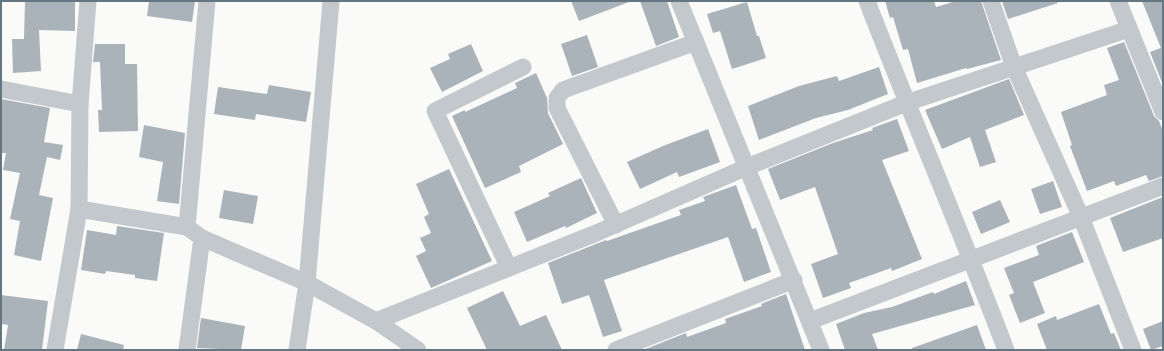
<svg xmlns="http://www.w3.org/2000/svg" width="1164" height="351" font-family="Ubuntu,sans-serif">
<rect width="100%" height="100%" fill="#fafaf8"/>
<g fill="#aab3b9">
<polygon points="25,1 75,1 75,31 39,30 41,71 13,73 12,39 24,39"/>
<polygon points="149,1 195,1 192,22 147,16"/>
<polygon points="571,1 629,1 629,2 579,21"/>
<polygon points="640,1 667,1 679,37 656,46"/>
<polygon points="885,1 934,1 936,7 956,1 981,1 1001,60 967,69 966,68 917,83 908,49 903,50 893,17 890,18"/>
<polygon points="1002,1 1057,1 1058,3 1008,19"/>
<polygon points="1142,1 1163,1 1163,85 1150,52 1161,48"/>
<polygon points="747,2 757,36 759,36 766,58 732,69 720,31 713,33 707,14"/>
<polygon points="587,35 598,67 572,76 561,44"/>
<polygon points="1124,42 1154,116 1159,121 1163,131 1163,176 1149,181 1146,175 1116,186 1114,181 1087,191 1070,146 1072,145 1061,112 1107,95 1104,85 1119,80 1107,48"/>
<polygon points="95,44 125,44 125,64 137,64 138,131 99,132 98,110 102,110 100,62 93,62"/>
<polygon points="471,44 483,71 442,92 430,68 450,59 448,54"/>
<polygon points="879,67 888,94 848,110 816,118 759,140 748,106 799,86 837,76 839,81"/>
<polygon points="536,73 547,98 548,113 563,144 519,166 521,172 485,188 452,116 465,110 465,112 517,88 515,83"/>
<polygon points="1009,79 1024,115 985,130 996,162 980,167 970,137 942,149 925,110"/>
<polygon points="269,85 311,92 306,122 256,114 255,120 214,114 218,87 267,94"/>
<polygon points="1,99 50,108 44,142 63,145 60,160 47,157 39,195 53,198 41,261 14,255 20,221 10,219 20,173 3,170 6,153 1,153"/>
<polygon points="897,119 909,151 882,160 922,259 892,271 891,268 849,283 851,288 823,298 811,264 838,254 815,187 780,200 768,169 833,143 873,130 872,128"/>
<polygon points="144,125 185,133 179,204 157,201 163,162 139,157"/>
<polygon points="708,129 720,162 679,177 677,172 640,189 627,162 663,146"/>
<polygon points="449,169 492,261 431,288 416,256 426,251 420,238 431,233 424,217 429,214 416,184"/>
<polygon points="581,178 597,213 566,228 565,226 527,242 514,212 550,196 548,193"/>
<polygon points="1053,181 1062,207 1040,214 1031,189"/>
<polygon points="736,185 752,229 756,228 771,272 744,282 728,237 604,280 622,331 603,337 589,295 562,304 548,263 606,240 607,241 681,215 679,210 705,201 703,197"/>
<polygon points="224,190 258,196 253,224 219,218"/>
<polygon points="1163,197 1163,238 1123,252 1110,218"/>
<polygon points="1000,200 1010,222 981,234 972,212"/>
<polygon points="117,226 164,233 157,281 135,278 135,275 106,271 105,274 81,270 87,230 116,235"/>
<polygon points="1072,232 1084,262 1033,282 1045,313 1020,323 1009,295 1014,293 1004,268 1039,255 1036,246"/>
<polygon points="966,281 975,305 872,334 878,350 845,350 836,324 864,313 892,307 933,292 934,294"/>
<polygon points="503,291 520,326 546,315 562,350 487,350 467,308"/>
<polygon points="786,294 805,350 643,350 686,333 687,337 726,323 725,319 762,306 761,304"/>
<polygon points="1,295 48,301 42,350 4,350 8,325 1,324"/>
<polygon points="1099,304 1111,334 1114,333 1121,350 1047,350 1037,324 1056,316 1057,320"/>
<polygon points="201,318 245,326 241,350 197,348"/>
<polygon points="1163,321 1163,346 1151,350 1143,329"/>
<polygon points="977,325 986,350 912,350 912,348"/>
<polygon points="81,334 124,345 123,350 77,350"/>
</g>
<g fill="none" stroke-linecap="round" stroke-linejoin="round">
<g stroke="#c3c8cc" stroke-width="17">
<polyline points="207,1 187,227 202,238 307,283 376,321 418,350"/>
<polyline points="679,1 821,350"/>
<path d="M867,1C912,118 962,233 1006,350"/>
<polyline points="991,1 1014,67 1081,217 1133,350"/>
<polyline points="1118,1 1163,112"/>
<polyline points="1,89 80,104 88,1"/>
<polyline points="79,209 187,227"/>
<polyline points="616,225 557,108 557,98 563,90 696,42"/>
<polyline points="509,268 435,111 523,67"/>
<polyline points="376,321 594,234 747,167 906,103 1129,29"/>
<polyline points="810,321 1163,186"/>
<polyline points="55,350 79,209 80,104"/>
<polyline points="187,350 202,238"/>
<polyline points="297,350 307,283 331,1"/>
<polyline points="616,350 794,280"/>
</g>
</g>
<rect width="1164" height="351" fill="none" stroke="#657683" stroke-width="4"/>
</svg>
